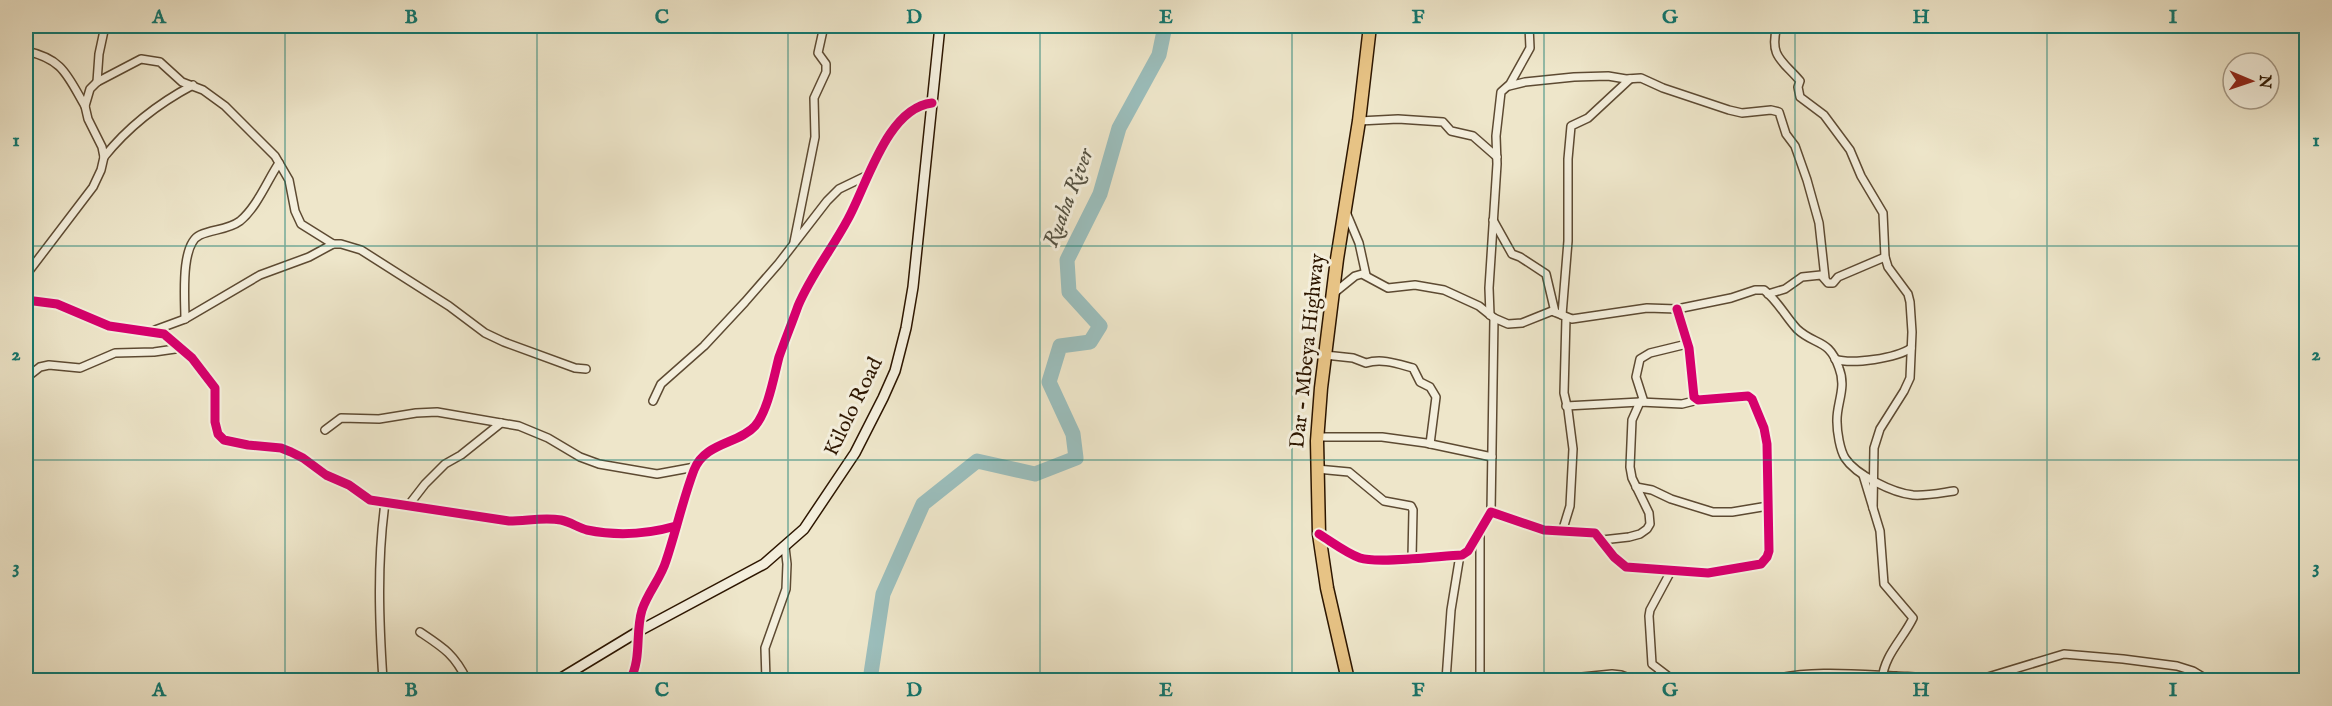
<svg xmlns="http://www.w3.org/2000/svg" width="2332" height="706" font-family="'IM FELL English',serif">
<rect width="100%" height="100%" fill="#eee6ca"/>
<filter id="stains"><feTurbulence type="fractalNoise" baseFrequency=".00333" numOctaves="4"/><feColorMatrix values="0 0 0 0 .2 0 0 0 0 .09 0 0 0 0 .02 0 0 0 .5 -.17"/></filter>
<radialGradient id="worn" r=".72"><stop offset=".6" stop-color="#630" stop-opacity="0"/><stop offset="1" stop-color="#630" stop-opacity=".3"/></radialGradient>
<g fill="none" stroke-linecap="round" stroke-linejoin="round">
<polyline stroke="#9bbebc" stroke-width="15" points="870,680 883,594 923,504 977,461 1035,474 1076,458 1073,434 1049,382 1060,346 1090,342 1100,326 1069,292 1067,260 1100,194 1119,128 1159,55 1165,26"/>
<g stroke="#5d4a32" stroke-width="10">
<g id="street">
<path d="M1777,26C1769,57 1782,60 1800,81L1798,87L1800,97L1824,115L1850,150L1861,176L1883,213L1885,257L1888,267L1908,294L1910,302L1912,332L1910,378L1904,391L1880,429L1874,448L1873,508"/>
<path d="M26,51C63,59 67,75 85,106"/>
<polyline points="97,82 99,54 105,26"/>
<polyline points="1509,86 1525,82 1574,77 1608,76 1626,79 1641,78 1663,88 1729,110 1742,113 1771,110 1779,112 1786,134 1795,146 1807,180 1819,223 1825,278"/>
<polyline points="1359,121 1398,119 1443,122 1451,131 1473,136 1497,157"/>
<path d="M104,157C128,127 159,103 193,85"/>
<polyline points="1346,212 1359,243 1366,275"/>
<polyline points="1493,220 1512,254 1520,257 1546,274 1555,312"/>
<polyline points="794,242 815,137 814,98 826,72 826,64 818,53 824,26"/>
<polyline points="26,275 93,187 101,170 104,157 102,147 88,119 85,106 90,89 97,82 141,59 160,62 182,82 203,90 225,106 275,156 289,180 295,211 301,224 333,244"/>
<path d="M1334,293L1355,276L1362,274L1388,288L1415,285L1444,290L1479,306L1494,318L1508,324L1522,323L1552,311L1572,319L1647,308L1677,309L1731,298L1755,290H1764C1778,301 1785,316 1797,329C1815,346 1829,338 1839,368C1847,388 1836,404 1837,422C1837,432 1840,450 1845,458C1856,475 1893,493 1913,495C1927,496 1940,493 1954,491"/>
<polyline points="1768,294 1785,289 1802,277 1821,275 1828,283 1833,283 1838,277 1885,257"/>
<path d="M26,300L57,304L109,326L164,334L192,358L215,388V422L218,434L224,440L248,445L281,448L291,452L303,458L326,475L349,485L370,500L509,521C527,521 543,517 561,520C571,522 578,528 587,530C616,536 648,534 676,526"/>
<polyline points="1490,315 1489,288 1497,164 1496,136 1501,92 1510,84 1530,48 1529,26"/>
<polyline points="1562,315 1568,241 1568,159 1571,126 1588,118 1630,79"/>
<path d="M185,319C185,300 180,244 200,235C213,229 228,230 240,221C257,207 267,181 279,163"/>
<polyline points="155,330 185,319 260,275 309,257 333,244 341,244 361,250 449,306 485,333 504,342 575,368 586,369"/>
<path d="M1325,355L1353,358L1366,363C1382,358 1398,364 1413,368L1420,382L1430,387L1436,397L1430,444"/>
<path d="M1835,359C1852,365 1897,358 1911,348"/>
<polyline points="26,378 40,367 49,365 80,368 115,353 154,352 182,348"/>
<polyline points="653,401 661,384 704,346 745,302 779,263 827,201 839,189 868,175"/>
<polyline points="1644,402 1636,377 1640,359 1650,353 1687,344"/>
<polyline points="1566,406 1640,402 1682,404 1698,400"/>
<polyline points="325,430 341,418 379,419 416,413 437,412 519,426 548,438 580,457 599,464 657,474 695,467"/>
<polyline points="1317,437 1382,437 1426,443 1492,457"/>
<polyline points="1317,469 1349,472 1384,501 1411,506 1413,510 1412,558"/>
<path d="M1863,475L1880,531L1884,584L1913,618C1903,639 1884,655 1882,680"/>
<polyline points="1636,487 1652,490 1671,499 1713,512 1732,512 1768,506"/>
<polyline points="408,506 425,484 445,464 461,455 501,423"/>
<polyline points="1491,512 1494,318"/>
<polyline points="1480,531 1480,680"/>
<polyline points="1562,532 1570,506 1573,449 1568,410 1564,393 1566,318"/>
<path d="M1319,534C1332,542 1346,553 1360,558C1378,564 1440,556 1462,555L1468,551L1491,512L1544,530L1595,533L1614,557L1626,567L1708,573L1761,564L1767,557L1769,551L1767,444L1764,428L1752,399L1748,396L1698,400L1694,397L1689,348L1677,309"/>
<polyline points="1602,540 1629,537 1640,534 1647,529 1650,524 1649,513 1632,478 1630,467 1632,420 1640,402"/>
<polyline points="1671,571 1650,610 1649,616 1652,664 1673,680"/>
<path d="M420,632C444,648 454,654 467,680"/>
<path d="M383,680C379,621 377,562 385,503"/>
<path d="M630,680C642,658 635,633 642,610C648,592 661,578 666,561C676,531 683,499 694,470C705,442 739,444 755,426C768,411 774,376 779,357C785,340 792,323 798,306C811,275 832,249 848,219C867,185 887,108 932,103"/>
<polyline points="766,680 765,648 786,589 787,564 785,547"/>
<polyline points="1446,680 1451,610 1460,555"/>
<polyline points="1552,680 1612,674 1621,675 1634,680"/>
<polyline points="1658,680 1660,671"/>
<path d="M1769,680C1810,670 1853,674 1896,676C1912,677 1927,677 1943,680"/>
<polyline points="1978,680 2064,654 2123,659 2177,666 2193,671 2208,680"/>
</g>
</g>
<g stroke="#2d1600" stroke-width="12">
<polyline id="secondary" points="558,680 639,631 764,564 804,529 855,453 883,398 895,371 906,328 913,287 940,26"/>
</g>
<g stroke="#2d1600" stroke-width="15">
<polyline id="highway" points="1348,680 1327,588 1319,534 1317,441 1321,388 1337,259 1359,121 1370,26"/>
</g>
<use href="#street" stroke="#f4efdd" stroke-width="7"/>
<use href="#secondary" stroke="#f4efdd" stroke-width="9"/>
<use href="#highway" stroke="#e7c385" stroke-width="12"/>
<g stroke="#f4efdd" stroke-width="13">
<g id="cycleway">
<path d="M26,300L57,304L109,326L164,334L192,358L215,388V422L218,434L224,440L248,445L281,448L291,452L303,458L326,475L349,485L370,500L509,521C527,521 543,517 561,520C571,522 578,528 587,530C616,536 648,534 676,526"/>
<path d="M1319,534C1332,542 1346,553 1360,558C1378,564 1440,556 1462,555L1468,551L1491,512L1544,530L1595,533L1614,557L1626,567L1708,573L1761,564L1767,557L1769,551L1767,444L1764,428L1752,399L1748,396L1698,400L1694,397L1689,348L1677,309"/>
<path d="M630,680C642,658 635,633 642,610C648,592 661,578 666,561C676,531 683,499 694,470C705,442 739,444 755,426C768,411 774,376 779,357C785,340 792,323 798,306C811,275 832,249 848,219C867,185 887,108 932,103"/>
</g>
</g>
<use href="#cycleway" stroke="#d6006c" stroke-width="9"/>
</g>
<path fill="none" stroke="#0f766e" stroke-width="1.5" stroke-opacity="0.55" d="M285,26V680M537,26V680M788,26V680M1040,26V680M1292,26V680M1544,26V680M1795,26V680M2047,26V680M26,246H2306M26,460H2306"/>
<g text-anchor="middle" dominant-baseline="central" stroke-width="6" stroke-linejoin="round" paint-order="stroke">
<g font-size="21" fill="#2d1600" stroke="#f4efdd">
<text transform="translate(1308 351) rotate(-84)">Dar - Mbeya Highway</text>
<text transform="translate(854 407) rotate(-64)">Kilolo Road</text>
</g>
<g font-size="22" font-style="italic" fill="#545142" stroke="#f4efdd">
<text transform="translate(1069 198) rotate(-69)">Ruaha River</text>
</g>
</g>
<rect width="2332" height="706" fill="none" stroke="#eee6ca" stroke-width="66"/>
<g transform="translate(2251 81) rotate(92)"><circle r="28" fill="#f4efdd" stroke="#a49885" stroke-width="1.5"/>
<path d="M0-4.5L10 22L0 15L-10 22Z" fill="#8f2418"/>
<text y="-9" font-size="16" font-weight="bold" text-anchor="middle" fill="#2d1600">N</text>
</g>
<rect x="33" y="33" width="2266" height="640" fill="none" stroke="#0f766e" stroke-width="2"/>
<g font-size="20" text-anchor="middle" font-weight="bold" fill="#0f766e">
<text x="159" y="23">A</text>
<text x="411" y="23">B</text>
<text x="662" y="23">C</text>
<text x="914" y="23">D</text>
<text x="1166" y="23">E</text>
<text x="1418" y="23">F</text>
<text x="1670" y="23">G</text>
<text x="1921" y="23">H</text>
<text x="2173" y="23">I</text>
<text x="16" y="146">1</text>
<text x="2316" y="146">1</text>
<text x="16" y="360">2</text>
<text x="2316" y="360">2</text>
<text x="16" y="573">3</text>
<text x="2316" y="573">3</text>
<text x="159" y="696">A</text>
<text x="411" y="696">B</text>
<text x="662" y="696">C</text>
<text x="914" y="696">D</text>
<text x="1166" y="696">E</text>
<text x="1418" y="696">F</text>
<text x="1670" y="696">G</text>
<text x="1921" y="696">H</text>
<text x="2173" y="696">I</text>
</g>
<rect width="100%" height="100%" filter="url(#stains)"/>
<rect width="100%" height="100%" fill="url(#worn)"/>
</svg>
